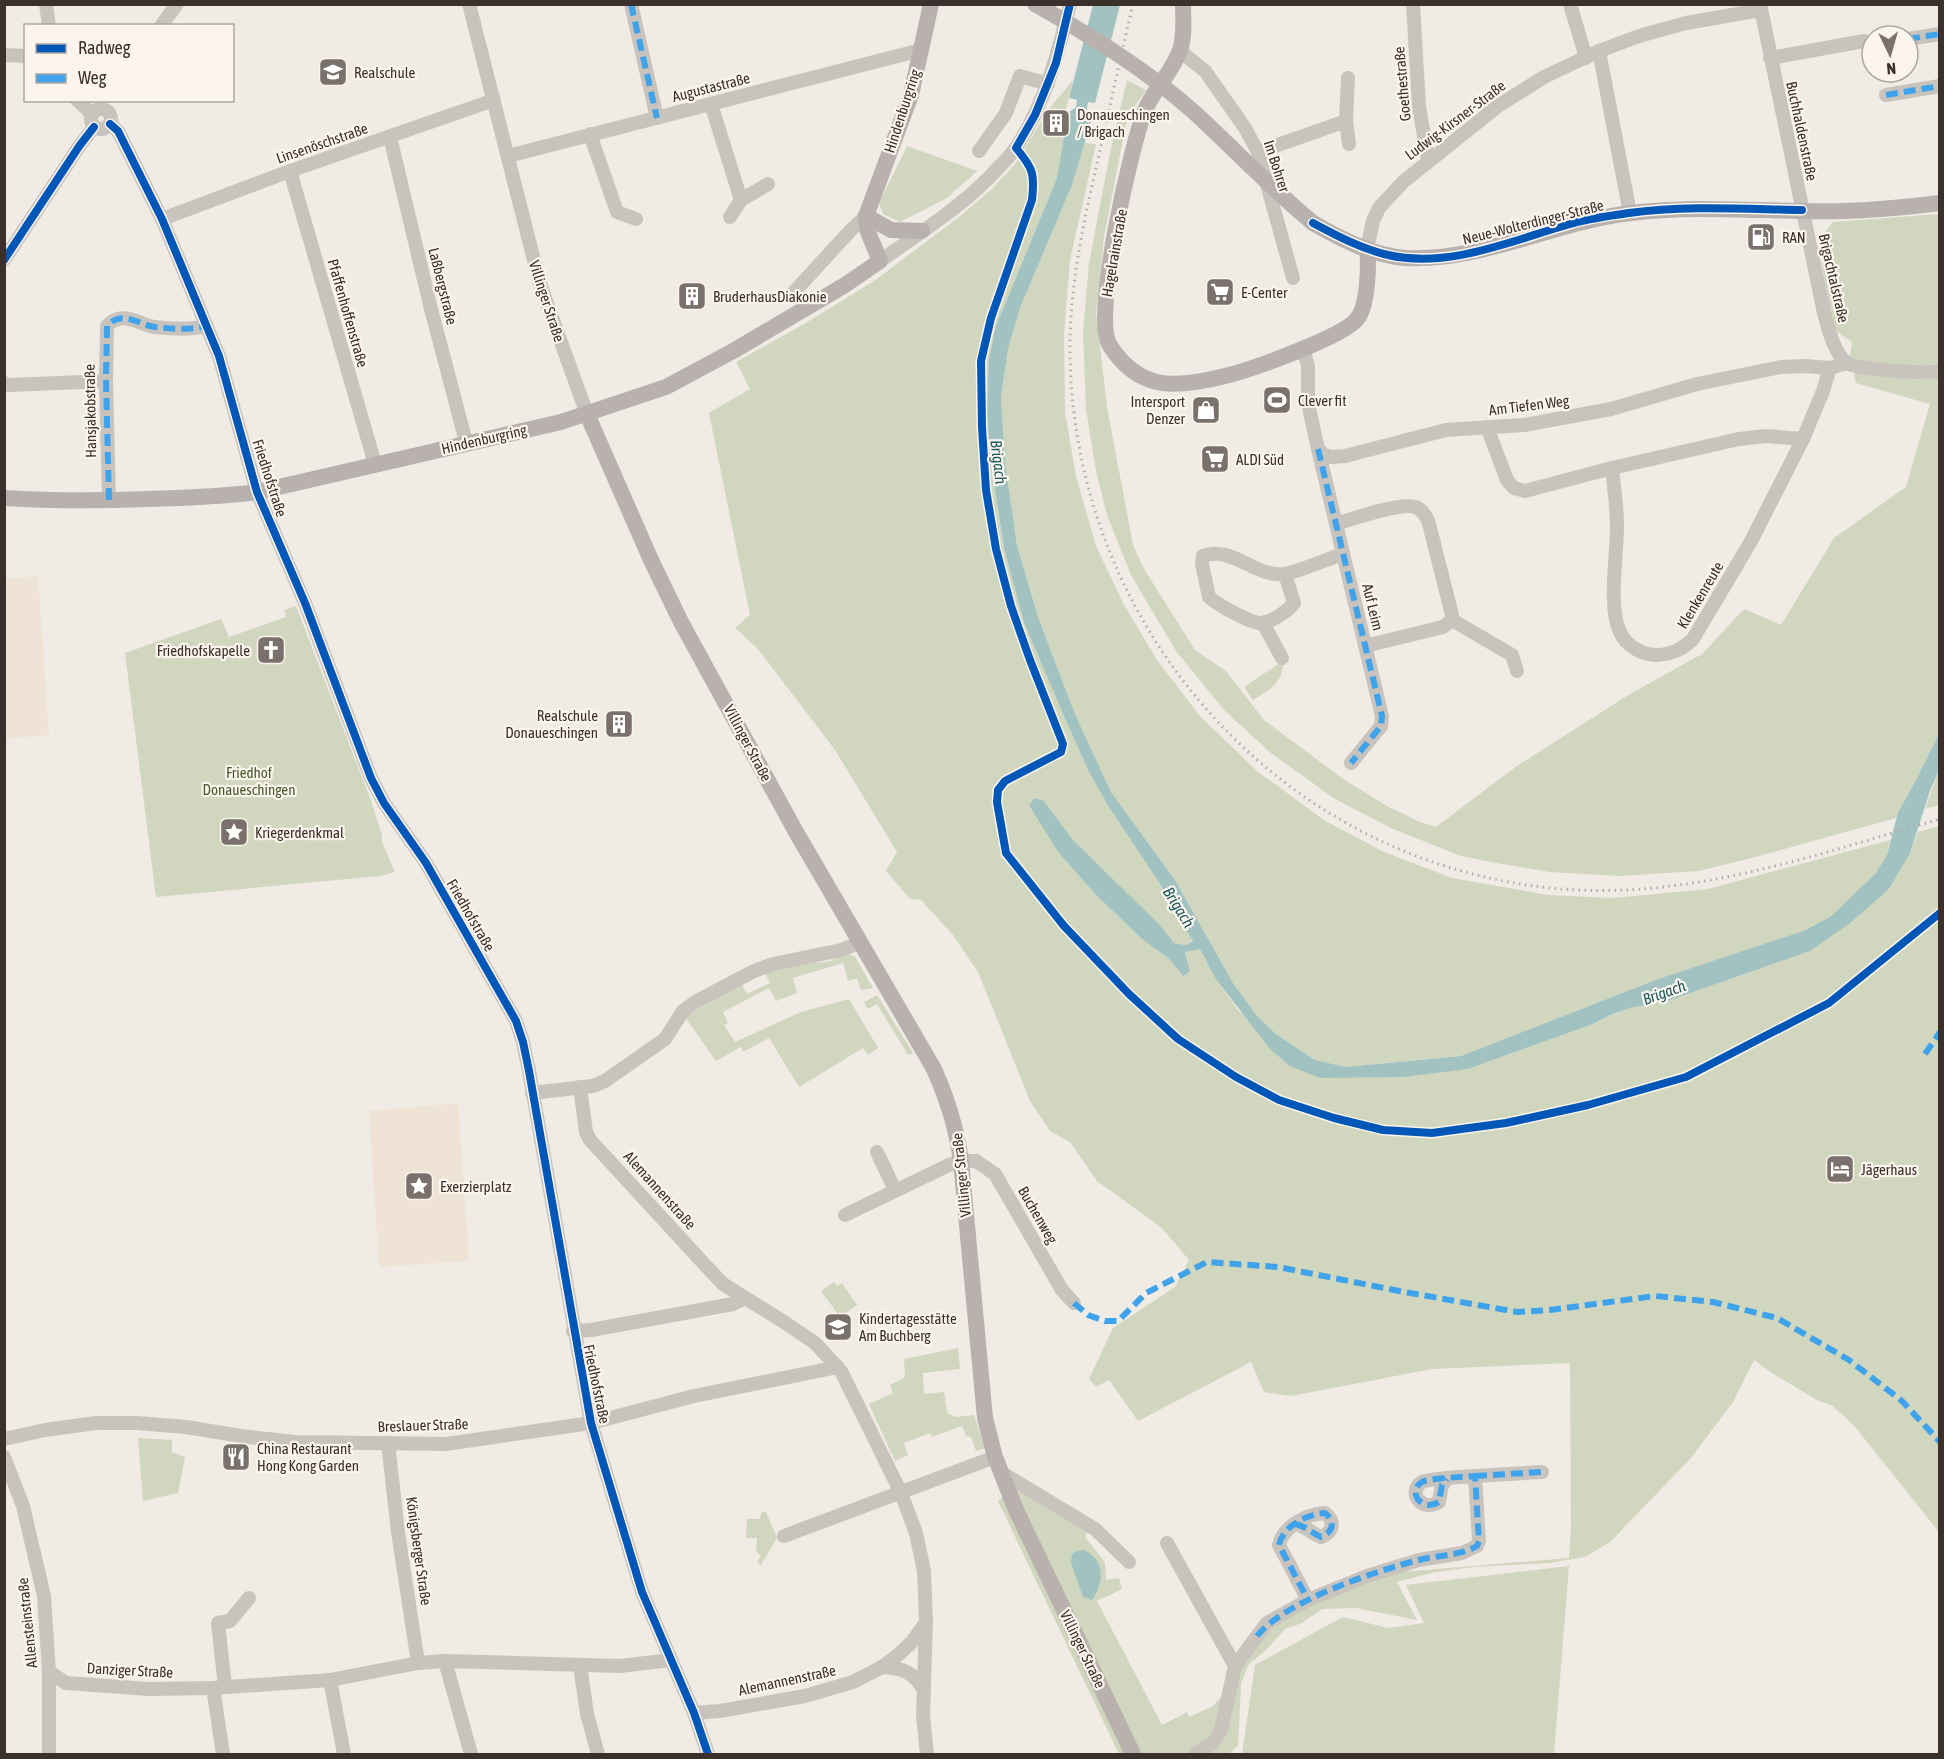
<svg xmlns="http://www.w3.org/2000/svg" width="1944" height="1759" font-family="'Asap Condensed',sans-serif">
<rect width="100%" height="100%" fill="#f0ebe5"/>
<g fill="#d1d6bf">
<polygon points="1073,80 1065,113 1051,114 1048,131 1064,137 1057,178 996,326 987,417 993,476 1004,548 1064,716 1088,770 1107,804 1160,884 1193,940 1185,945 1174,943 1159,924 1073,840 1044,801 1058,852 1096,895 1142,939 1168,958 1183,976 1190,971 1185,951 1200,949 1215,978 1238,1010 1320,1078 1468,1069 1593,1024 1610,1015 1630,1008 1665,1002 1810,951 1910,853 1918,832 1939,826 1939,1532 1856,1428 1833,1406 1817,1400 1775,1375 1754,1360 1733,1402 1690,1459 1610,1542 1585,1557 1549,1563 1474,1567 1436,1572 1397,1582 1417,1620 1356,1608 1322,1609 1302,1623 1285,1629 1265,1651 1249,1664 1241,1683 1238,1746 1229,1754 1119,1754 998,1501 1016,1484 1088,1530 1085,1537 1105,1562 1106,1580 1119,1578 1122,1589 1097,1601 1162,1725 1187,1712 1189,1717 1213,1706 1227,1690 1247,1638 1319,1600 1389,1573 1569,1558 1571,1527 1570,1363 1432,1369 1291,1396 1264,1392 1251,1362 1138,1421 1109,1380 1096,1387 1089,1379 1113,1328 1175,1287 1189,1260 1162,1228 1097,1181 1070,1142 1050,1131 1030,1101 978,972 953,935 921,900 910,899 886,871 897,852 835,750 758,649 735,628 750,615 709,413 750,389 736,362 804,324 874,281 959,217 991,190 1015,164 1049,109"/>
<polygon points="1127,80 1146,90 1132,110 1126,124 1104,237 1096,312 1107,407 1133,545 1144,569 1195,650 1226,671 1264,720 1343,779 1387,806 1420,822 1436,827 1517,766 1630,694 1702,654 1744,609 1781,625 1834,538 1906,487 1930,404 1856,383 1850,355 1852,342 1836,331 1828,309 1819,240 1833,222 1939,214 1939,734 1914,784 1898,812 1896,818 1748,859 1698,871 1619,876 1550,872 1502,864 1461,856 1393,829 1335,799 1271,753 1225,711 1176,651 1131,575 1107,515 1096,471 1086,409 1083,332 1089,263 1111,148"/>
<polygon points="1084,143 1096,144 1070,260 1064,334 1065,412 1076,476 1096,546 1124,605 1157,660 1199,715 1257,771 1324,820 1384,852 1452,878 1548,895 1613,898 1708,889 1890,840 1887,855 1875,874 1830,917 1803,931 1658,979 1461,1056 1346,1067 1315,1060 1277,1035 1257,1016 1233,983 1175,880 1111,792 1075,714 1038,617 1017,545 1005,462 1001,397 1008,349 1020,308 1072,185"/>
<polygon points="907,146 977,171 947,198 900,222 883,214 879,203"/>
<polygon points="296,606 370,798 382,835 382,842 395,872 380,876 156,897 125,653 221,619 229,637 286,617 284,610"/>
<path d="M1283,661C1284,682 1270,690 1253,700L1244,687Z"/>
<polygon points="1939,770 1939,805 1925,809"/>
<polygon points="848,954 855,957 873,988 861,990 857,978 848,981 843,963 793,978 797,993 776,1001 769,988 723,1012 728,1023 724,1025 735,1042 801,1012 849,999 878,1048 868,1055 863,1048 799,1087 769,1038 743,1052 741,1047 716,1061 685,1017 741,983 747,994 770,983 764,971 814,958 818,963 832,961 836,955"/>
<polygon points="877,995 913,1053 908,1055 877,1004 868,1009 864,1002"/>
<polygon points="834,1282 837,1286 842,1283 857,1305 840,1317 821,1291"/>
<polygon points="958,1348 960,1369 923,1373 924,1394 944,1392 947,1413 956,1417 974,1415 985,1448 976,1451 971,1437 966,1436 962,1426 932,1437 930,1433 904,1443 908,1455 895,1461 869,1404 893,1393 890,1385 905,1377 904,1359"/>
<polygon points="138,1438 172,1440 172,1452 185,1457 178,1493 143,1501"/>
<polygon points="762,1512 766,1512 777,1538 761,1565 757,1562 761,1556 756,1551 757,1538 746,1538 747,1519 759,1519"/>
<polygon points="1569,1566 1554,1754 1242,1754 1255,1665 1343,1617 1388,1628 1424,1623 1406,1585"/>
</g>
<g fill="#eee3d5">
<polygon points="38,576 49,735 5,739 5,579"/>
<polygon points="458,1103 469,1261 379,1267 369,1111"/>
</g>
<g fill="#a1c2c1">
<polygon points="1093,5 1120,5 1095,103 1088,102 1087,109 1092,118 1072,185 1020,308 1008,349 1001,397 1005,462 1017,545 1038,617 1075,714 1111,792 1175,880 1233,983 1257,1016 1277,1035 1315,1060 1346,1067 1461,1056 1658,979 1803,931 1830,917 1875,874 1887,855 1898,812 1914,784 1939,734 1939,770 1930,791 1910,853 1888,890 1850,923 1810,951 1665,1002 1630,1008 1610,1015 1593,1024 1468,1069 1403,1077 1320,1078 1290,1066 1270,1049 1215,978 1200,949 1185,952 1190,971 1183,976 1168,958 1142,939 1096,895 1058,852 1029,805 1035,798 1044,801 1073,840 1159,924 1174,943 1185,945 1193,941 1160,884 1107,804 1088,770 1064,716 1024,622 1004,548 993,476 987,417 989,359 996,326 1057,178 1068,113 1076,107 1077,100 1069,98"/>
<path d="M1083,1550C1106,1559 1104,1582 1092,1600L1083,1597L1071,1563L1072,1554L1077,1551Z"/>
</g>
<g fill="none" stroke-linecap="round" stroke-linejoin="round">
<g stroke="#c9c3be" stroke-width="14">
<polyline points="46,4 49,26"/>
<polyline points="469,4 540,284 587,414"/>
<polyline points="631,4 657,118"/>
<polyline points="1413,4 1419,106 1428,160"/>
<polyline points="1570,4 1586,58"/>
<path d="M1760,4L1824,313C1828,327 1834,354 1847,363C1859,370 1925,374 1940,371"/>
<polyline points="161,26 177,4"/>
<polyline points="1908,39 1940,34"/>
<polyline points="1180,51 1205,71 1245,128 1258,152 1293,278"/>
<polyline points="1599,51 1630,213"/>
<polyline points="4,55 26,56"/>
<polyline points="1770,58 1864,41"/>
<polyline points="1348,78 1346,121 1349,144"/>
<polyline points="1886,95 1940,86"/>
<polyline points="77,100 92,114"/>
<polyline points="711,104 741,200"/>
<circle cx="101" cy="119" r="10"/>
<polyline points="110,124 118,131 162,219 219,356 257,492 305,603 371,778 384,803 426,863 516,1021 523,1042 529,1071 591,1423 642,1592 694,1713 708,1754"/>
<polyline points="590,134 617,212 636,219"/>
<polyline points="390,137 431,309 466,442"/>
<polyline points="979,151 1006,113 1020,76 1048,84"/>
<polyline points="1258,152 1346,121"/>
<polyline points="508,156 921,50"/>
<polyline points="290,171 375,464"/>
<polyline points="730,217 741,200 768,184"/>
<polyline points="162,219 290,171 494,100"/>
<polyline points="1367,249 1373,221 1379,208 1403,182 1498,106 1544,77 1599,51 1639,36 1686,23 1761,10"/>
<polyline points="4,260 80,145 94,127"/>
<path d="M880,261C921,232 965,205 999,167C1005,161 1012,154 1017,146C1045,103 1058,54 1070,4"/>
<polyline points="794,292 850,231 866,216"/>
<polyline points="1303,348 1308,366 1308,403 1318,449 1324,455 1331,457 1345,456 1446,430 1524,425 1611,409 1697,384 1781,367 1805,366 1830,368 1847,363"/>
<polyline points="4,383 9,385 106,381"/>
<polyline points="1487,427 1507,480 1514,488 1525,491 1612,468 1739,439 1766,436 1803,439 1823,391 1830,368"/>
<polyline points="1318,449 1382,716 1381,726 1351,763"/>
<path d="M1612,468C1614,487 1617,507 1617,527C1617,555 1608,608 1620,632C1626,646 1642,655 1657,655C1673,654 1681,650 1693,639L1750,543L1803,439"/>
<path d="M109,500L106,381L107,326C123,309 139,325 155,327C172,329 190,330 207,326"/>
<path d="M1336,524C1352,519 1401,502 1415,507C1422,509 1425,515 1428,520L1452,615V620L1443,627L1365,646"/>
<path d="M1285,574L1294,603C1288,611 1272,622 1261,623C1250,623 1218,605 1209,597L1202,564L1203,556C1232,545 1256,578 1285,574C1301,571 1327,559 1343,554"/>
<polyline points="1452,620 1512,655 1517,671"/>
<polyline points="1263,623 1282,658"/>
<polyline points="580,1087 586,1132 590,1140 706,1266 723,1284 784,1322 815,1343 841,1371 901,1493 916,1533 924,1571 926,1622 912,1642 898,1655 882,1667 853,1682 805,1696 720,1711 694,1713"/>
<polyline points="532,1093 593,1086 605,1081 665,1039 683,1011 695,1002 754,971 773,964 841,950 859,943"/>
<polyline points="877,1152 895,1190"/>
<polyline points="845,1215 949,1165 961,1161 976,1161 995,1174 1062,1290 1074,1303"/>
<polyline points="573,1331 591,1330 733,1304 745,1298"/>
<polyline points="4,1439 45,1430 96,1423 137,1423 186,1427 241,1436 295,1442 446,1444 591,1423 694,1396 838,1367"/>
<polyline points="388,1443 398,1532 418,1663"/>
<polyline points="4,1457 23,1506 44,1596 49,1672 49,1754"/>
<polyline points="1475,1476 1542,1472"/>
<polyline points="1002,1477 1007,1476 1095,1529 1129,1562"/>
<path d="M1295,1524C1306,1526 1311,1533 1321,1537C1333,1532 1336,1522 1325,1513C1307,1514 1283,1526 1279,1545L1308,1600"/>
<polyline points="784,1536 995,1457"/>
<polyline points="1167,1543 1235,1666"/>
<polyline points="926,1622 923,1715 927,1754"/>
<polyline points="445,1661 471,1754"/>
<polyline points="580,1665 587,1714 598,1754"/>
<path d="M882,1667C902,1668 914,1672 924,1690"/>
<polyline points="49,1672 66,1683 149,1689 213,1688 330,1680 418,1663 445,1661 620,1666 671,1660"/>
<polyline points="330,1680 344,1754"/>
<polyline points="225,1687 218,1623 230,1621 249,1598"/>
<polyline points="213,1688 223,1754"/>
<path d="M1195,1754L1212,1744L1221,1730L1235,1666L1267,1623L1308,1600L1367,1576L1419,1560L1462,1553L1477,1546L1479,1541L1475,1476C1464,1477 1430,1478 1422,1482C1407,1491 1421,1513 1439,1502L1442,1485L1447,1479"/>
</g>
<g stroke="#b8b1ad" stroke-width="16">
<path d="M1183,4C1183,19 1185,36 1180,50C1173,71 1155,88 1146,108C1131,144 1093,313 1109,344C1120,362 1136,377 1157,382C1177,387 1205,381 1225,376C1250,370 1343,337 1357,319C1368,306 1369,265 1367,249"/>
<polyline points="866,216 891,230 922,231"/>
<path d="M1313,223C1341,239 1373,256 1406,258C1482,262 1555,221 1632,213C1703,204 1773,213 1845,211C1876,210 1908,207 1940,203"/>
<path d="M587,414L651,560L681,622L796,832L934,1069C948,1101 956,1127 961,1161L985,1418L995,1457L1016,1510L1133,1754"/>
<path d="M4,498C52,501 99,501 147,499C184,498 221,497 257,492L561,422L666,387L735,350L845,285L880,261L868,232L866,216L911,95L931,4"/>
</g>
<path stroke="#b1aca8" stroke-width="3" stroke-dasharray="1.5 4.5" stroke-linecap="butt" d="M1133,4C1121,55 1110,105 1099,155C1084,220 1069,287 1070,354C1074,636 1292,875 1577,890C1701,896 1822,853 1940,819"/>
<path stroke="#b8b1ad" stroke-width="16" d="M1035,4C1091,36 1147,70 1195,113C1235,150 1271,188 1313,223"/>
<g stroke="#3fa3eb" stroke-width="6" stroke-dasharray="12 6" stroke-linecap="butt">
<polyline points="177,4 177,5"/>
<polyline points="631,4 657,118"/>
<polyline points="1908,39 1940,34"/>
<polyline points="1886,95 1940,86"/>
<polyline points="1318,449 1382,716 1381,726 1351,763"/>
<path d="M109,500L106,381L107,326C123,309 139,325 155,327C172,329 190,330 207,326"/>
<polyline points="1925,1054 1940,1032"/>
<polyline points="1074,1303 1088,1315 1105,1321 1118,1321 1146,1293 1207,1262 1278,1267 1399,1291 1517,1312 1550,1310 1655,1296 1713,1302 1777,1318 1849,1360 1902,1401 1940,1442"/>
<polyline points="1475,1476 1542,1472"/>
<path d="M1295,1524C1306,1526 1311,1533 1321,1537C1333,1532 1336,1522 1325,1513C1307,1514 1283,1526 1279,1545L1308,1600"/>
<path d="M1257,1636C1285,1601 1375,1571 1419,1560C1438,1555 1460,1556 1477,1546L1479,1541L1475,1476C1464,1477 1430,1478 1422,1482C1407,1491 1421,1513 1439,1502L1442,1485L1447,1479"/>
</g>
<g stroke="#fbf5ee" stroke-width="11">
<g id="cycleway">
<path d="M1070,4L1056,63L1035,115L1016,148C1033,168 1035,174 1032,200L991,318L981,361L982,427L986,490L996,549L1011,606L1030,660L1063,744L1061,752L1005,781L998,790L997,802L1006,853L1064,926L1129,994L1178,1039L1236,1077L1279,1100L1334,1118L1383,1130L1432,1133L1506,1123L1588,1105L1686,1077L1829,1003L1940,913"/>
<polyline points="110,124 118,131 162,219 219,356 257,492 305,603 371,778 384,803 426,863 516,1021 523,1042 529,1071 591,1423 642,1592 694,1713 708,1754"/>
<path d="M1313,223C1337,236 1362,249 1388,255C1449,269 1513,240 1570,224C1589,218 1609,216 1629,213C1686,205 1744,209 1802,210"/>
<polyline points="4,260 80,145 94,127"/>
</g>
</g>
<use href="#cycleway" stroke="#0057b8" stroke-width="8"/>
</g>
<defs>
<g id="school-square" transform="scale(1.5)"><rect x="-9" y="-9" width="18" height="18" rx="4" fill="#7a716c" stroke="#fbf5ee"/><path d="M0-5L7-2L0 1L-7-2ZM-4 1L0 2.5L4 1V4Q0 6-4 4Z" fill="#fff"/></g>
<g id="building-square" transform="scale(1.5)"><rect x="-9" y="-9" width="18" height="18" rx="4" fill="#7a716c" stroke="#fbf5ee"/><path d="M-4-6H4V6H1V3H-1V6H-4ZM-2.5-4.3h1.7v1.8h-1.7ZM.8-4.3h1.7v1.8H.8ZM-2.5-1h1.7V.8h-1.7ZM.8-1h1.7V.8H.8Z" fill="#fff"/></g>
<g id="fuel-square" transform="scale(1.5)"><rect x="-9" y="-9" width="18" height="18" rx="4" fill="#7a716c" stroke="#fbf5ee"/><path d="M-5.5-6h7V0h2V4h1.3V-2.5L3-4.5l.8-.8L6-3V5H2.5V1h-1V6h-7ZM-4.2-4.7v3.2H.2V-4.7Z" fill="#fff"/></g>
<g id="supermarket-square" transform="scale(1.5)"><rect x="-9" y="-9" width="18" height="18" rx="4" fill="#7a716c" stroke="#fbf5ee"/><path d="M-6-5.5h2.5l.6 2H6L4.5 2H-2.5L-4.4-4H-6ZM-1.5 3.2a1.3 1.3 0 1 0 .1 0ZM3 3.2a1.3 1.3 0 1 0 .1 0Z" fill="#fff"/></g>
<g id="stadium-square" transform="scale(1.5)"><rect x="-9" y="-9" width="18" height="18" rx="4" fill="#7a716c" stroke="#fbf5ee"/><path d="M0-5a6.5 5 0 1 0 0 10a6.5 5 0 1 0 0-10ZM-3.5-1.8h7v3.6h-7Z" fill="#fff"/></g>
<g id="shop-square" transform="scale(1.5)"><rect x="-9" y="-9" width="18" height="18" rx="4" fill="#7a716c" stroke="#fbf5ee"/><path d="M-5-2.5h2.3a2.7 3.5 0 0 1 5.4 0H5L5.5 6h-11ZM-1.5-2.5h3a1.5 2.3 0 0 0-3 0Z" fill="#fff"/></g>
<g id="church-square" transform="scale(1.5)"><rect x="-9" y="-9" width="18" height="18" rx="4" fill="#7a716c" stroke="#fbf5ee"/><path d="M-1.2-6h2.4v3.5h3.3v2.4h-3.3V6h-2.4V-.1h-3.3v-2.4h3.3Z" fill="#fff"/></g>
<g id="sight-square" transform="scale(1.5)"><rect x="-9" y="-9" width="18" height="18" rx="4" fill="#7a716c" stroke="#fbf5ee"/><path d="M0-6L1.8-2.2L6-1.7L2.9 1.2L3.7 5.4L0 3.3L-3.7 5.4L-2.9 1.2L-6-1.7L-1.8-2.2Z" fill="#fff"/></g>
<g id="hotel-square" transform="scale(1.5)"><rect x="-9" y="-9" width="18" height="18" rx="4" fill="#7a716c" stroke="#fbf5ee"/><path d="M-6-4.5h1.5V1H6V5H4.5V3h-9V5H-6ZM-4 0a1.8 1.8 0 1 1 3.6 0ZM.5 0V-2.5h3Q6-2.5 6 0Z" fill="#fff"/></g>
<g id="restaurant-square" transform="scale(1.5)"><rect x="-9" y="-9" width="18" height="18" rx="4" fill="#7a716c" stroke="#fbf5ee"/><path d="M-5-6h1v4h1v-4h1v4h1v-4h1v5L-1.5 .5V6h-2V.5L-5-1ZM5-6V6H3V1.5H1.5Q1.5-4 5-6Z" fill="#fff"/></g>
</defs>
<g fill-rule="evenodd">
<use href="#school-square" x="333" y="72"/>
<use href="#building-square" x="1056" y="123"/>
<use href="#fuel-square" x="1761" y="237"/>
<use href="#supermarket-square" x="1220" y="292"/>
<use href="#building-square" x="692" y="296"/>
<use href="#stadium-square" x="1277" y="400"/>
<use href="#shop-square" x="1206" y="410"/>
<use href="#supermarket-square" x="1215" y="459"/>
<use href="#church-square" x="271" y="650"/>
<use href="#building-square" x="619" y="724"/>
<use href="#sight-square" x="234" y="832"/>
<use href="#hotel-square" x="1840" y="1169"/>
<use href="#sight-square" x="419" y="1186"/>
<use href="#school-square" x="838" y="1327"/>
<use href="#restaurant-square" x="236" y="1457"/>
</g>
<g text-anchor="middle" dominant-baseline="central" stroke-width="4.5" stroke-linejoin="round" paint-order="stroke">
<g font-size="15" fill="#3b302b" stroke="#fbf5ee" text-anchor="start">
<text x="354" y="72">Realschule</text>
<text x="1077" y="114">Donaueschingen<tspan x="1077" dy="17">/ Brigach</tspan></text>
<text x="1782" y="237">RAN</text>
<text x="1241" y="292">E-Center</text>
<text x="713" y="296">BruderhausDiakonie</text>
<text x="1298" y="400">Clever fit</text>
<text x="1185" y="401" text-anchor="end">Intersport<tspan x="1185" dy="17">Denzer</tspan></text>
<text x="1236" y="459">ALDI Süd</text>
<text x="250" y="650" text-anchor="end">Friedhofskapelle</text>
<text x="598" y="715" text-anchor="end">Realschule<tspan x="598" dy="17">Donaueschingen</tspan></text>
<text x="255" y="832">Kriegerdenkmal</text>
<text x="1861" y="1169">Jägerhaus</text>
<text x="440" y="1186">Exerzierplatz</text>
<text x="859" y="1318">Kindertagesstätte<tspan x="859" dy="17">Am Buchberg</tspan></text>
<text x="257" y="1448">China Restaurant<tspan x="257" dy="17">Hong Kong Garden</tspan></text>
</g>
<g font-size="15" fill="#3b302b" stroke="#fbf5ee">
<text transform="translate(1402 84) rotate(-95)">Goethestraße</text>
<text transform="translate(711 87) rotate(-14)">Augustastraße</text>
<text transform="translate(902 111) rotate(-72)">Hindenburgring</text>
<text transform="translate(1455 120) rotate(-37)">Ludwig-Kirsner-Straße</text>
<text transform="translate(1802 131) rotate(78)">Buchhaldenstraße</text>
<text transform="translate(322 143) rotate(-19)">Linsenöschstraße</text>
<text transform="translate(1277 166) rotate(72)">Im Bohrer</text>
<text transform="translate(1533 222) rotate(-14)">Neue-Wolterdinger-Straße</text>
<text transform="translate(1114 253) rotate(-80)">Hagelrainstraße</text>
<text transform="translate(1834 278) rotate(77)">Brigachtalstraße</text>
<text transform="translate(443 286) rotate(76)">Laßbergstraße</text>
<text transform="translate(547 301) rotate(72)">Villinger Straße</text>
<text transform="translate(348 313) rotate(74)">Pfaffenhoffenstraße</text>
<text transform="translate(1529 405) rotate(-7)">Am Tiefen Weg</text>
<text transform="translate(90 411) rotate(-91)">Hansjakobstraße</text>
<text transform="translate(484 439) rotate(-13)">Hindenburgring</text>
<text transform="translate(270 478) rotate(72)">Friedhofstraße</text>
<text transform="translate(1700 595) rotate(-59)">Klenkenreute</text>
<text transform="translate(1373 607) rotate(76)">Auf Leim</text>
<text transform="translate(748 743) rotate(62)">Villinger Straße</text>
<text transform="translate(471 915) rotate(60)">Friedhofstraße</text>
<text transform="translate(961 1175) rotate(-96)">Villinger Straße</text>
<text transform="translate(660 1190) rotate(48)">Alemannenstraße</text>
<text transform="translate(1038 1215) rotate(60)">Buchenweg</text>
<text transform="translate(597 1384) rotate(78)">Friedhofstraße</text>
<text transform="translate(423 1425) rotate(-2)">Breslauer Straße</text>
<text transform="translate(419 1551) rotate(82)">Königsberger Straße</text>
<text transform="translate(27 1623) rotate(-96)">Allensteinstraße</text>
<text transform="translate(1083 1649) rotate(64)">Villinger Straße</text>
<text transform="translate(130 1670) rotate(3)">Danziger Straße</text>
<text transform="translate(787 1680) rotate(-12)">Alemannenstraße</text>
</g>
<g font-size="15" fill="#4a5a2e" stroke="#fbf5ee">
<text x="249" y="772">Friedhof<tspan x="249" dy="17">Donaueschingen</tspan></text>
</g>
<g font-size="16" font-style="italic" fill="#1f5a5e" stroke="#fbf5ee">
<text transform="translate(999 462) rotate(83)">Brigach</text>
<text transform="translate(1179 907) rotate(58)">Brigach</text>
<text transform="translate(1664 992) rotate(-20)">Brigach</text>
</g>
</g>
<rect width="1944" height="1759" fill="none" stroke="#3b302b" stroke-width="12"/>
<rect x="24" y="24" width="210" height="78" fill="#fbf5ee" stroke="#aea6a0" stroke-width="1.5"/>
<rect x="36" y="44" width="30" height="9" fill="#0057b8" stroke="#aea6a0" stroke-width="1.5"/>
<text x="78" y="54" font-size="18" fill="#3b302b">Radweg</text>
<rect x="36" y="74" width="30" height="9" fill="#3fa3eb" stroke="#aea6a0" stroke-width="1.5"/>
<text x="78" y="84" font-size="18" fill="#3b302b">Weg</text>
<g transform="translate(1890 54) rotate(175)"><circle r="28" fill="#fbf5ee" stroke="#aea6a0" stroke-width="1.5"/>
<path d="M0-4.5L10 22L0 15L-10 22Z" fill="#7a716c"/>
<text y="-9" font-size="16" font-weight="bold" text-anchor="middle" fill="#3b302b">N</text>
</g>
</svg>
